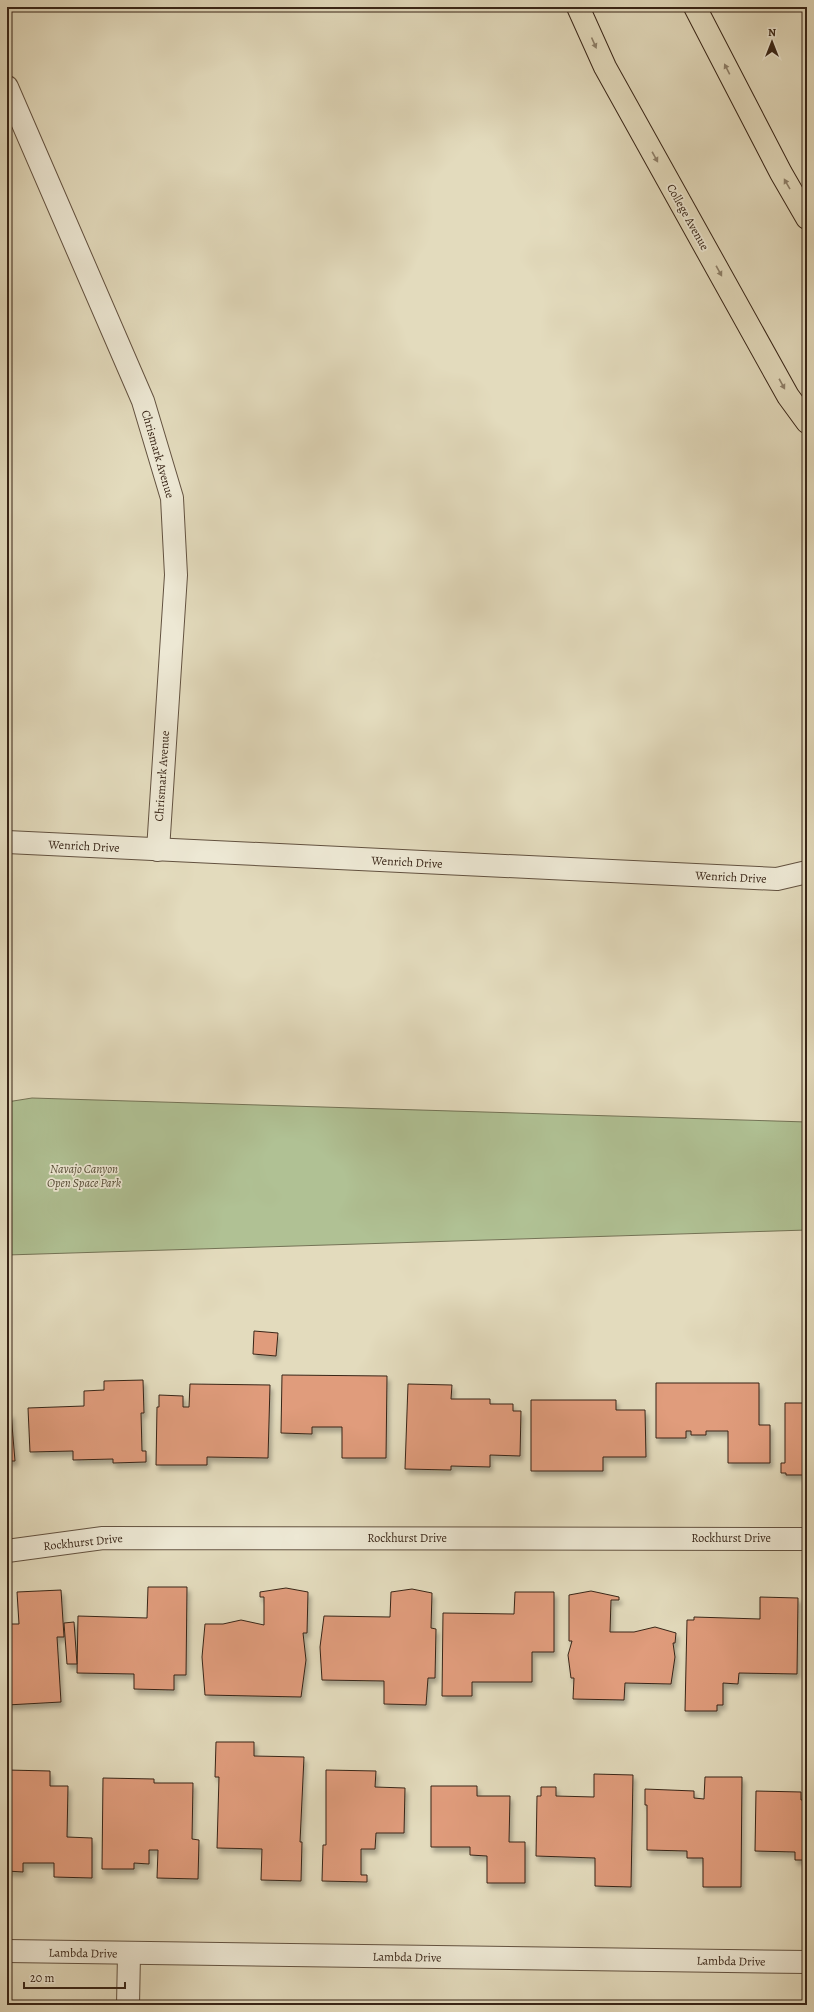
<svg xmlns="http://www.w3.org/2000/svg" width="814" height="2012" font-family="Alegreya,serif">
<defs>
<filter id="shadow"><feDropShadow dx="2.5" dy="4.5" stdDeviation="2" flood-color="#0004"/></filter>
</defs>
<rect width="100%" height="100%" fill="#e3dbbd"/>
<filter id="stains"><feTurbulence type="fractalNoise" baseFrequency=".005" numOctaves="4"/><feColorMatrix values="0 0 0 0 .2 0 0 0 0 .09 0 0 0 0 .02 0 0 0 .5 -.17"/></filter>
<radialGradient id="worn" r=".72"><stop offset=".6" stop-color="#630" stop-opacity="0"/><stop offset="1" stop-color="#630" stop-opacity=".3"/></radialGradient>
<polygon fill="#b0c194" stroke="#747356" points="32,1098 807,1122 807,1230 7,1255 7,1102"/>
<g fill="#e09c7c" stroke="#382517" filter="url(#shadow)">
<polygon points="254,1331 278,1333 276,1356 253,1354"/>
<polygon points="282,1375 387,1376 386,1458 342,1458 342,1427 312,1427 312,1434 281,1433"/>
<polygon points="143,1380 144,1413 141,1413 142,1451 146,1451 146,1462 113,1463 113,1459 73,1460 73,1451 30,1452 28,1408 84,1406 84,1391 104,1390 104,1381"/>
<polygon points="656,1383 759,1383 759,1425 770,1425 770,1463 728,1463 728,1431 706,1431 706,1435 691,1435 691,1431 686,1431 686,1438 656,1438"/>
<polygon points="190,1384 270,1385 268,1458 207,1457 207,1465 156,1465 157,1407 159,1407 159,1395 183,1396 183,1407 189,1407"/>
<polygon points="408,1384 452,1385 451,1399 490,1399 490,1404 513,1404 513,1411 521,1411 520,1456 490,1455 490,1467 451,1466 451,1470 405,1469"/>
<polygon points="531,1400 616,1400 616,1410 645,1410 646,1457 603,1457 603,1471 531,1471"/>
<polygon points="785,1403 807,1403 807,1475 786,1475 786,1473 781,1473 781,1463 785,1463"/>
<polygon points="11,1413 15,1461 7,1461 7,1414"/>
<polygon points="148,1587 187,1587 186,1675 174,1675 174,1690 134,1689 134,1674 77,1673 78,1616 147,1618"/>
<polygon points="286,1588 308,1592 307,1633 303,1633 306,1660 301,1697 205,1695 202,1657 205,1624 223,1624 241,1620 264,1625 264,1597 260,1597 260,1592"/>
<polygon points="412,1589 432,1593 431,1628 436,1629 435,1678 428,1678 426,1705 384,1704 384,1681 322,1680 320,1647 324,1616 390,1617 391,1592"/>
<polygon points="61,1590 64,1637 57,1637 61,1702 7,1705 7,1641 11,1641 10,1624 19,1624 17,1592"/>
<polygon points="591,1591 619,1597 619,1600 611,1600 610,1632 634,1632 655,1627 676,1633 675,1643 673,1643 675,1657 671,1684 625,1683 624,1700 573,1699 574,1678 571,1678 568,1655 572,1641 569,1641 569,1595"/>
<polygon points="515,1592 554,1592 554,1652 532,1652 532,1682 472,1682 472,1696 442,1696 443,1613 514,1614"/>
<polygon points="760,1597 798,1598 797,1674 739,1673 738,1684 723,1683 723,1705 717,1705 717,1711 685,1711 687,1620 694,1620 694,1617 760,1619"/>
<polygon points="74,1622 77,1664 67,1664 64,1623"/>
<polygon points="216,1742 254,1742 254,1756 304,1757 300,1842 302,1842 301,1881 261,1880 262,1849 217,1848 219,1777 215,1777"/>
<polygon points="7,1770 50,1771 50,1786 68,1786 67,1837 92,1838 92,1878 54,1877 54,1863 23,1863 23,1872 7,1871"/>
<polygon points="326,1770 376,1771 375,1787 405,1788 404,1833 376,1833 375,1849 361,1849 361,1875 367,1875 367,1882 322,1881 323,1845 326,1845"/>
<polygon points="594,1774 633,1775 631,1887 595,1886 595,1858 536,1856 537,1796 541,1796 541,1787 556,1787 556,1796 594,1797"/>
<polygon points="705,1777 742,1777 741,1887 703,1887 703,1858 687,1858 687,1851 647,1850 647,1805 645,1805 645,1789 694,1791 694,1798 704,1799"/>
<polygon points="103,1778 154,1779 154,1783 193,1783 192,1839 199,1840 198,1879 157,1878 158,1850 149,1850 149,1864 134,1863 134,1869 102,1869"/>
<polygon points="431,1786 477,1786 477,1796 510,1796 509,1842 525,1842 525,1883 487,1883 487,1856 470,1855 470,1847 431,1847"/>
<polygon points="756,1791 801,1792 801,1800 807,1800 807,1860 795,1860 795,1852 755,1851"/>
</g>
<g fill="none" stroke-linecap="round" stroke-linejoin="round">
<g stroke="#635240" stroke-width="24">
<g id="minor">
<polyline points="7,87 143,401 172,498 176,575 158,850"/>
<polyline points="7,842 777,879 807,872"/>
<polyline points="7,1551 103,1538 807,1539"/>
<polyline points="7,1951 807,1962"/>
<polyline points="128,2005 129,1954"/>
</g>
</g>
<g stroke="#382517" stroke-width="24">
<g id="major">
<polyline points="578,7 605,67 788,396 807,422"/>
<polyline points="695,7 781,173 807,218"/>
</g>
</g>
<use href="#minor" stroke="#ede8d4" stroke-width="22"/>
<use href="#major" stroke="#e3dbbd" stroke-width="22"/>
</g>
<defs><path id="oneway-solid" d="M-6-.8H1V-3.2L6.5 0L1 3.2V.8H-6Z"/></defs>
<g fill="#8e806a">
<use href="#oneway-solid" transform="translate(594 43) rotate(66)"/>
<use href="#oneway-solid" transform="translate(727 69) rotate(-117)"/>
<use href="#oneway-solid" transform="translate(655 157) rotate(61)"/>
<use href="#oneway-solid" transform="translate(787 184) rotate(-120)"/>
<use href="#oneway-solid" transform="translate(719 271) rotate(61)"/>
<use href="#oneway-solid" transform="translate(782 384) rotate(61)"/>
</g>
<g text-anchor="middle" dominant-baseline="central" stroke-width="3.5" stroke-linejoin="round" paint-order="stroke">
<g font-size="12" fill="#382517" stroke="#ede8d4">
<text transform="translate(688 217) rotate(61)">College Avenue</text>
<text transform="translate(158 454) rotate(74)">Chrismark Avenue</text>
<text transform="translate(162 776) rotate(-86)">Chrismark Avenue</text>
<text transform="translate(84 846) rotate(3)">Wenrich Drive</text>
<text transform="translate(407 862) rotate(3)">Wenrich Drive</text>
<text transform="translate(731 877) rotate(3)">Wenrich Drive</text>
<text x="407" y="1538">Rockhurst Drive</text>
<text x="731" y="1538">Rockhurst Drive</text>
<text transform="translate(83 1542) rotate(-6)">Rockhurst Drive</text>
<text transform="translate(83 1953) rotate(1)">Lambda Drive</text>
<text transform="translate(407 1957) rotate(1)">Lambda Drive</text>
<text transform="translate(731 1961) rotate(1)">Lambda Drive</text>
</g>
<g font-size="12" font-style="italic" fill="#564c36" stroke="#ede8d4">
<text x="84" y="1169">Navajo Canyon<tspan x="84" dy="14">Open Space Park</tspan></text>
</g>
</g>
<rect width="814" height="2012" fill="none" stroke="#e3dbbd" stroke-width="24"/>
<rect x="8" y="8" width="798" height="1996" fill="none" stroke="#382517" stroke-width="2"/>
<rect x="12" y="12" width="790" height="1988" fill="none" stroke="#382517"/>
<g transform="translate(772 42)" stroke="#ede8d4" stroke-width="3" paint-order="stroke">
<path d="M0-3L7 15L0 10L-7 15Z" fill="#382517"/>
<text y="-6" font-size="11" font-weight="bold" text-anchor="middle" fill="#382517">N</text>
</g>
<path d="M24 1982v6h101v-6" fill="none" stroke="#382517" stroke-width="2"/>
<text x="30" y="1982" font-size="12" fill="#382517" stroke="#ede8d4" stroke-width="3" paint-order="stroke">20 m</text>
<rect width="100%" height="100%" filter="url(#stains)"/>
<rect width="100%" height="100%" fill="url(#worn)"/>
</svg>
